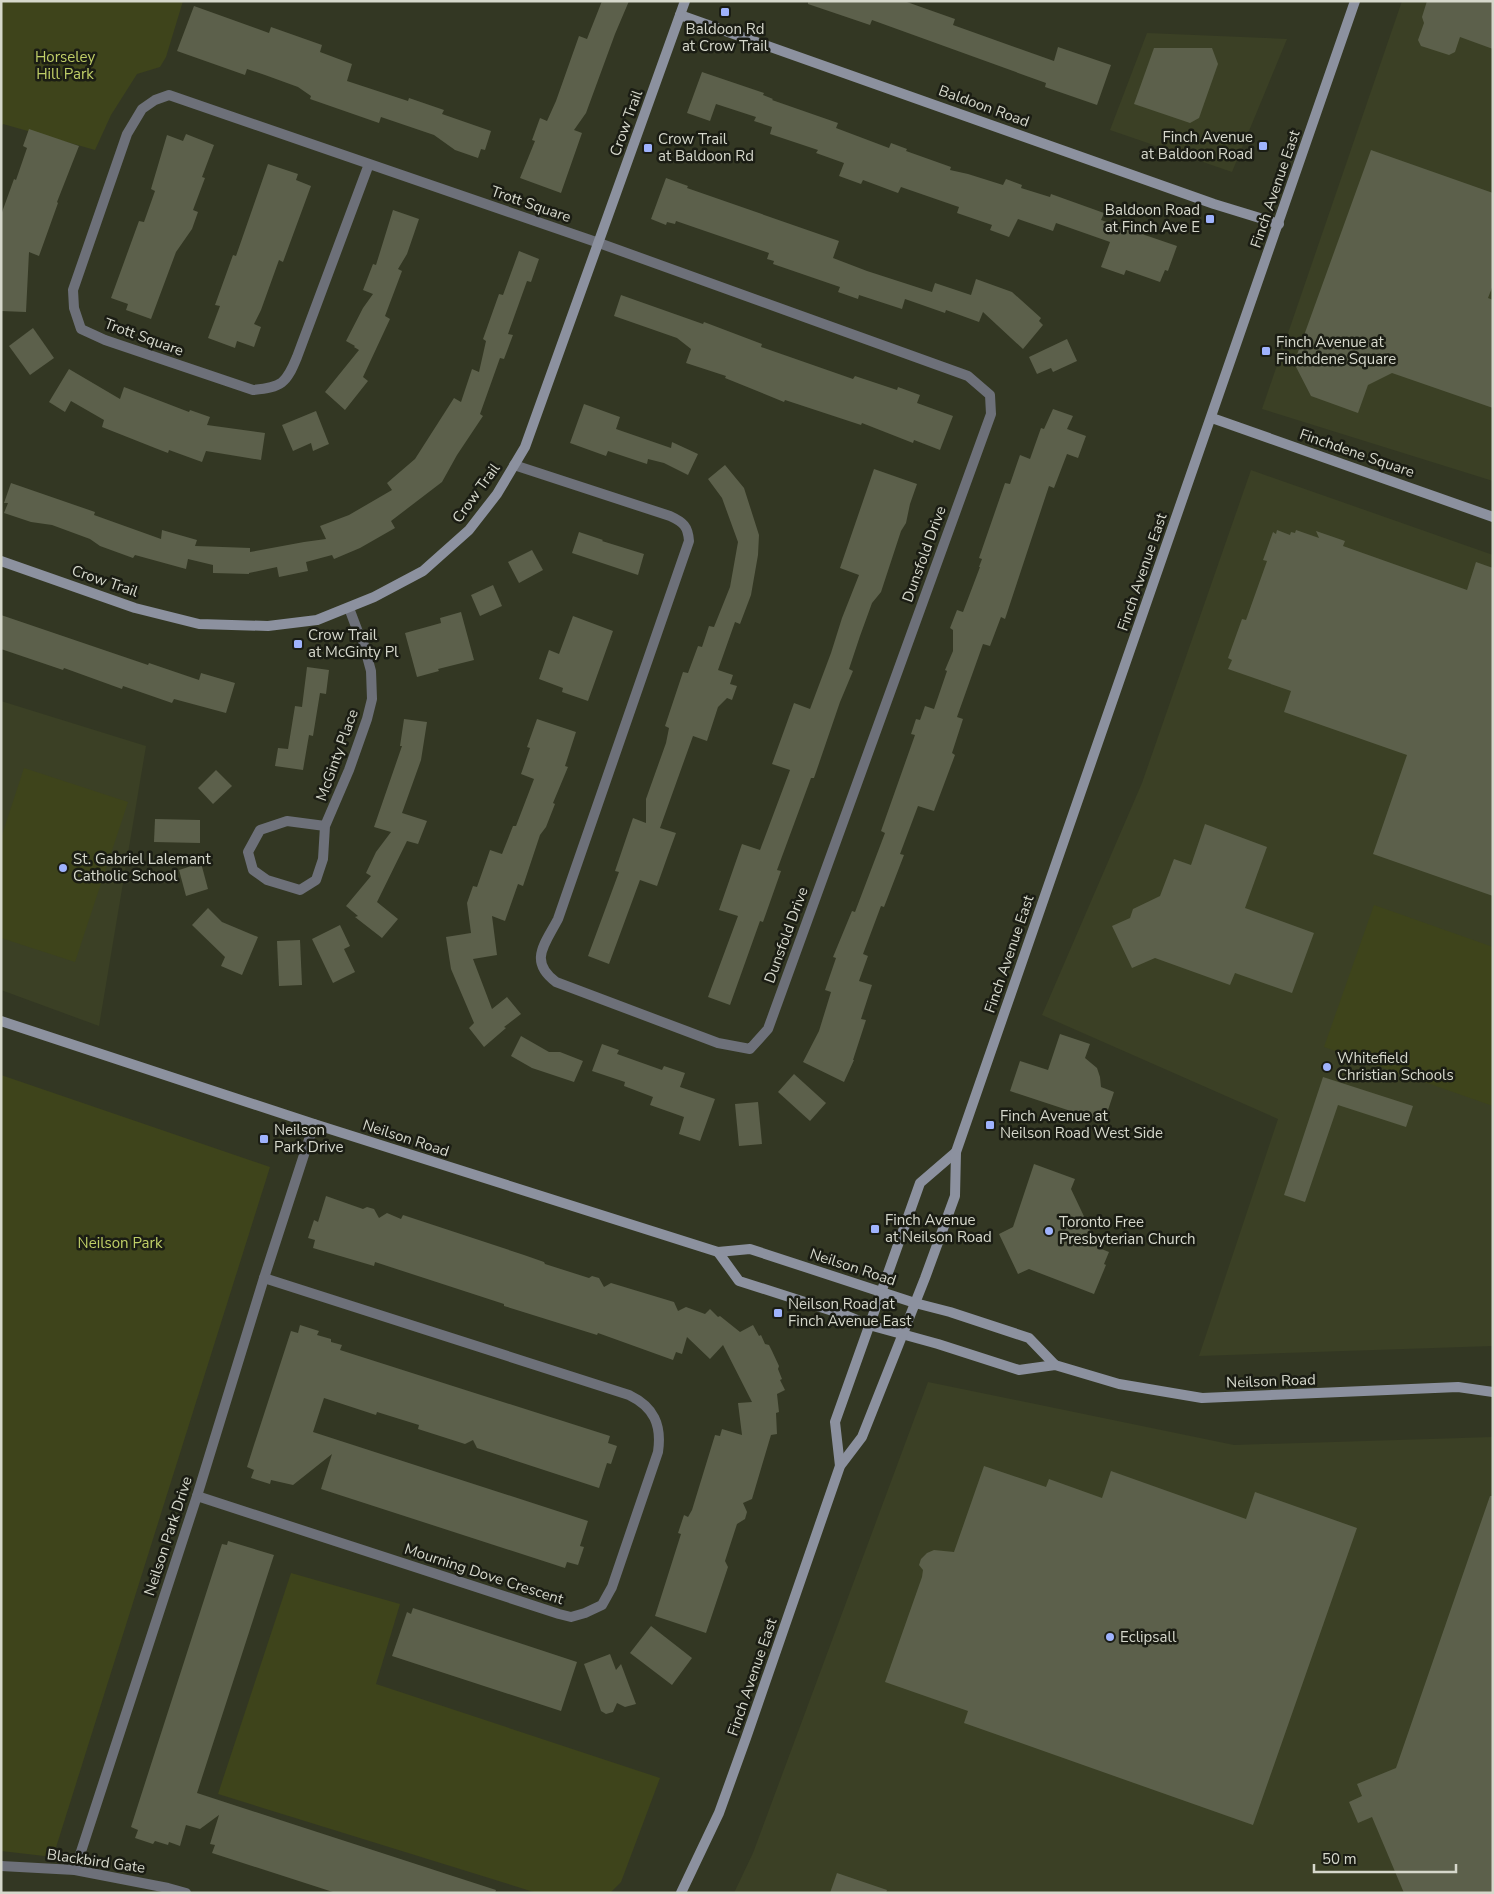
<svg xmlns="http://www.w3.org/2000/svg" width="1494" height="1894" font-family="'Nunito Sans',sans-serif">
<rect width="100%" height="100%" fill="#333723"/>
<g fill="#3b4025">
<polygon points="1402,1 1493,1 1493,481 1262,409"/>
<polygon points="1147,33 1287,39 1232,172 1110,130"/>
<polygon points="1251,470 1493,555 1493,1346 1199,1356 1278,1119 1042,1015 1142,783"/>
<polygon points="1,701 146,746 99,1026 1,990"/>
<polygon points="928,1382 1234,1445 1493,1437 1493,1893 734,1893 753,1853"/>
</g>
<g fill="#3e441b">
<polygon points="1,1 183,1 166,57 160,67 137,74 111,115 95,150 3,124 1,127"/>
<polygon points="24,768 128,802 75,962 1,938 1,838"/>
<polygon points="1374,905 1493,947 1493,1106 1324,1047"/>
<polygon points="1,1075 270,1167 53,1857 1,1851"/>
<polygon points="291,1573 400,1604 376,1684 660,1778 621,1882 610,1893 537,1893 218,1794"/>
</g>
<g fill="#5c604b">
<polygon points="602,1 629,1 615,34 586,113 574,130 582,133 561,193 520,178 535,141 532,140 540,118 547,121 556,101 579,36 587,39"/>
<polygon points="808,1 904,1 955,19 953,25 1054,61 1058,47 1111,65 1097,105 1045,87 1046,83 872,20 870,25 808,4"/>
<polygon points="1427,1 1493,1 1493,49 1460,37 1455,52 1449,55 1421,46 1418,40 1424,23 1422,17"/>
<polygon points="194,6 269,33 271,27 322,45 320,52 352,64 347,81 408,101 409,98 444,110 442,114 491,131 485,150 481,149 478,158 455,150 434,135 381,117 379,123 310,99 311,96 298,87 265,75 247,69 245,75 177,51"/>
<polygon points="1154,48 1212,48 1218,64 1199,118 1190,123 1134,104"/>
<polygon points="702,72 764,93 763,95 773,99 772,100 838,123 836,128 889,148 891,143 907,149 906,151 951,167 950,170 968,174 1003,185 1006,179 1022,185 1021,188 1050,197 1051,194 1104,213 1101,220 1177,246 1168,271 1165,270 1160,282 1126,270 1124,275 1101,267 1110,242 1056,223 1053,231 1018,219 1009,237 990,230 992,225 957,213 959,207 956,206 901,187 898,193 863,180 861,184 839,176 844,163 816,153 818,150 770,134 772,127 754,121 756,117 716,104 710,121 687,113"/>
<polygon points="29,129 79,146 57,202 58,203 39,256 29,252 26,312 1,311 1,215 14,179 16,180 27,148 23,146"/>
<polygon points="186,134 214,145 202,177 205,178 193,210 198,212 192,229 176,252 151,319 126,310 128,304 111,298 139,221 144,222 155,191 151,189 167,135 183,141"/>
<polygon points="1371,150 1493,193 1493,285 1488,298 1493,300 1493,408 1392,373 1368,385 1358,413 1311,396 1294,363"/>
<polygon points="268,164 298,174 296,180 311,186 283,262 279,260 261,310 254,324 261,327 254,347 237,341 235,348 208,338 220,306 215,305 233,255 236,256"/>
<polygon points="666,178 688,186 687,188 839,241 833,258 867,271 932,292 935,283 971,295 976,279 1012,292 1041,318 1039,321 1043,325 1023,349 983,312 979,322 946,310 945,313 905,299 902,309 859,295 858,299 838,292 840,287 773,264 774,261 767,259 769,253 676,221 675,224 667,222 666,225 651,219"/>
<polygon points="393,210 419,219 407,254 398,269 402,271 385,316 390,319 363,377 368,381 345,410 325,392 359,350 354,347 355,346 346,341 363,308 373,294 363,290 373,264 376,265"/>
<polygon points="519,251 539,259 531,282 527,281 508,334 513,335 504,359 500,358 480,414 483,416 457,455 442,482 391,521 395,528 360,548 334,559 332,555 306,562 308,571 279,577 277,567 249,573 249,574 213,573 213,565 188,559 186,569 135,555 133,558 100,546 90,539 52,525 31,522 4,513 8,503 4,503 11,483 95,512 94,515 161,539 162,530 197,540 195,546 250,548 250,552 304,542 326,539 320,526 349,515 392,490 387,483 415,459 454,398 461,402 472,369 479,372 486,341 483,339 499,294 503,295"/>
<polygon points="621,295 703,324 704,322 762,344 761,347 853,379 855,376 897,390 898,387 920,395 917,403 953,416 940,450 914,440 913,443 862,423 861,425 785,400 784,402 725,378 726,376 686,363 691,349 677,338 614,316"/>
<polygon points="33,328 54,358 30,375 9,346"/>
<polygon points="1067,339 1077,361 1053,372 1051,368 1037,374 1029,357"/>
<polygon points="69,369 120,399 124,387 189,412 190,410 210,417 207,425 265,433 261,460 206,451 202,462 169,450 168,453 155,448 102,427 104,420 71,401 65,412 49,402"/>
<polygon points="584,404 620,417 616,429 671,448 672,442 698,454 688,475 664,463 648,459 647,464 608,451 606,456 570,443"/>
<polygon points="1053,409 1073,416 1067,429 1086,436 1078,458 1067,454 1054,488 1049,486 1005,619 1001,617 990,646 983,644 957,717 963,719 952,753 955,755 934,811 918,806 900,854 904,855 884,907 881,906 863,954 868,956 859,981 872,985 861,1019 866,1020 853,1060 854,1060 844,1082 803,1062 819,1031 831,992 825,990 836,958 833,957 852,911 855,912 885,833 881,831 915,735 911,734 916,719 920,720 925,706 934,709 947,671 945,670 953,651 953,630 950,628 957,610 963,612 980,567 979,567 982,559 979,558 1005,483 1010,484 1020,455 1030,459 1041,428 1044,429"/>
<polygon points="316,411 329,444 313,451 311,443 293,451 282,425"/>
<polygon points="725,465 744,488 759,535 758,555 751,595 740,624 735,622 718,670 733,675 730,684 737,686 732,700 727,698 718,707 707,741 693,736 660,828 676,833 668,855 657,886 640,880 609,964 588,956 619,872 615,871 633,818 646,823 646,799 666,743 669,728 665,726 683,672 688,673 698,646 702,647 709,626 714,627 730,587 738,542 722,498 708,479"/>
<polygon points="874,469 917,484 910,504 906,523 901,531 881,592 872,603 860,636 849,669 853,671 840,702 814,778 811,778 777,870 781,871 763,922 760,921 730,1005 708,997 738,916 719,910 742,844 760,850 790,770 772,764 794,703 810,709 831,653 842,618 859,575 840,568"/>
<polygon points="1277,530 1290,535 1291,532 1295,533 1296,530 1319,538 1316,531 1345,541 1343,546 1467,590 1476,562 1493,568 1493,896 1373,854 1407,755 1284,712 1291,691 1228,669 1232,660 1228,658 1242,619 1246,620 1267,561 1263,560 1273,532 1276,534"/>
<polygon points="579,532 603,540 602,541 644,554 638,575 572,553"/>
<polygon points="532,550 543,570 519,583 508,562"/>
<polygon points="493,585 502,606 480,616 471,595"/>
<polygon points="461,612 474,660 438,669 439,671 417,677 405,633 441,623 440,618"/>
<polygon points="1,615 148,665 149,663 199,680 201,673 235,683 226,713 174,699 172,703 123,686 122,689 64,668 63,670 1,649"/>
<polygon points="573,616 613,631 588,701 562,692 563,688 539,679 549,650 559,654"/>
<polygon points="307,667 329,670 326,694 320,693 313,736 309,735 303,770 275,766 278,748 288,749 295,706 302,707"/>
<polygon points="404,719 427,722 421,760 402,813 427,821 418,844 407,841 377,902 398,919 382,938 355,917 358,916 346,906 371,876 366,873 376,852 391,832 374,827 402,746 400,746"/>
<polygon points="537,719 576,732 565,766 568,767 553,803 555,804 546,827 540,835 523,886 518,884 505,921 492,916 497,955 473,959 492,1009 507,997 521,1014 504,1027 506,1028 484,1047 469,1028 474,1023 451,969 446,937 471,933 467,903 473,886 477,887 490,850 502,854 513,826 516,826 534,779 521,774 530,748 527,747"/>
<polygon points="216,770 232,786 213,804 198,788"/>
<polygon points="155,819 200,820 200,843 154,842"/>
<polygon points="1205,824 1267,847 1245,908 1314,933 1292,993 1235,973 1230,985 1155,958 1132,968 1112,926 1130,918 1133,909 1160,896 1174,859 1191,865"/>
<polygon points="201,863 208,889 186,896 179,870"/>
<polygon points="208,908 222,922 258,937 242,975 221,966 225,957 192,925"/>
<polygon points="340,925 350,946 344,949 355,972 333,983 312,939"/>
<polygon points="300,940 302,985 279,986 277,941"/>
<polygon points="1060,1034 1090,1044 1085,1058 1097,1068 1100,1077 1101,1087 1114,1092 1104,1122 1010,1091 1020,1061 1048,1070"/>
<polygon points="521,1036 549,1052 560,1052 583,1061 574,1082 532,1068 511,1056"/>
<polygon points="602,1044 619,1050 617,1054 662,1070 664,1066 685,1073 680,1087 715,1099 700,1141 679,1134 684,1117 650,1105 653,1097 624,1086 625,1082 592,1071"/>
<polygon points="794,1074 826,1103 810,1121 778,1092"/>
<polygon points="1323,1077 1413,1106 1406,1127 1338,1105 1305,1202 1284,1195"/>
<polygon points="758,1102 762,1144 739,1146 735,1104"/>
<polygon points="1034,1164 1075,1179 1071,1189 1099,1248 1109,1252 1104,1264 1106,1265 1094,1294 1029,1269 1018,1274 999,1234 1013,1227"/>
<polygon points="326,1196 363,1209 367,1207 374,1209 379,1218 387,1213 401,1219 403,1215 524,1255 544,1262 545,1264 589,1278 592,1276 599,1278 604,1287 611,1283 674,1302 678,1311 686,1307 705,1314 710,1309 718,1317 720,1316 740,1332 753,1325 759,1336 761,1335 765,1344 769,1345 772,1351 779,1366 778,1369 782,1379 780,1380 785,1390 777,1394 779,1412 776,1413 777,1434 771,1435 752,1499 743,1503 747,1512 745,1519 737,1524 725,1561 728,1567 706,1633 655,1616 681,1534 678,1533 684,1515 688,1517 692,1510 715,1435 720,1436 722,1429 742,1435 738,1403 752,1402 723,1345 710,1359 687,1337 682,1354 676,1352 673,1360 598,1333 597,1335 504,1306 504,1304 375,1262 374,1266 313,1248 315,1240 308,1238 314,1220 318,1222"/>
<polygon points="300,1325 319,1331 317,1335 331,1339 331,1342 342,1345 340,1350 610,1436 608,1443 617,1446 611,1464 607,1463 599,1488 477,1448 473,1440 465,1444 418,1429 419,1425 377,1412 376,1415 324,1398 313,1432 588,1521 580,1546 584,1547 578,1565 567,1562 565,1568 321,1489 332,1454 293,1485 271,1480 270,1484 251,1478 254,1470 247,1467 253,1448 291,1331 298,1333"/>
<polygon points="984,1466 1046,1487 1049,1479 1102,1498 1111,1471 1246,1519 1255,1492 1357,1528 1253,1825 964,1723 968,1711 885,1682 922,1577 923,1570 919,1565 921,1559 927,1553 934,1550 954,1552"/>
<polygon points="1490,1496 1493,1496 1493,1893 1404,1893 1372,1817 1358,1823 1349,1802 1362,1796 1357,1784 1396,1768"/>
<polygon points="228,1541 274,1555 197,1793 496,1890 495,1893 336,1893 212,1853 215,1845 210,1844 219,1815 200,1829 186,1825 180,1846 169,1842 168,1845 155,1841 153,1844 135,1838 138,1830 131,1827 137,1808 222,1544 227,1545"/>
<polygon points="413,1608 577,1662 561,1711 392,1656 407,1612 411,1614"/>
<polygon points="651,1626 692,1658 672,1685 630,1653"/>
<polygon points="610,1654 616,1670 621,1664 636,1704 625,1707 617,1703 613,1712 606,1714 601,1711 600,1708 584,1664"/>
<polygon points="837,1873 887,1890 886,1893 830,1893"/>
</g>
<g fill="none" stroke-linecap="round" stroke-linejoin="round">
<g stroke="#6d7079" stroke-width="10">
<path d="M369,164L297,357C286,384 282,387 253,390L105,340L81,329L74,308L73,290L127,134L142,109L155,100L169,95L599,243L968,376L990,395L991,414L768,1029L750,1049L718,1043L556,982C528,961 545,944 558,919L689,541C688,526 683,522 670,516L514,465"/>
<polyline points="325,826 287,821 260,830 248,852 253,870 267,880 300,890 316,880 323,859 325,826 349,770 367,719 372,699 371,671 362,638 358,632 349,608"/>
<path d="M197,1496L559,1614L571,1617L585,1613L602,1605L612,1587L658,1452C662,1425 654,1407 629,1395L264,1278"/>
<polyline points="1,1866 75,1870 168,1888 186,1893"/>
<polyline points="75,1870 197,1496 264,1278 314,1124"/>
</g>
<g stroke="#8c919f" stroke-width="10">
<polyline points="680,15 1214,204 1279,224"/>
<polyline points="1212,418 1493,517"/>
<polyline points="1,561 135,608 199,624 268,626 317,620 374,597 423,571 469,530 497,494 525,447 685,1"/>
<polyline points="1,1021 314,1124 718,1252 750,1249 915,1303 950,1312 1029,1338 1055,1365"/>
<polyline points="718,1252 739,1281 842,1314 869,1325 938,1344 1019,1370 1055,1365 1119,1384 1202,1398 1458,1387 1493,1392"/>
<polyline points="840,1466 835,1422 920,1183 956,1152"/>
<polyline points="681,1893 719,1813 746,1738 840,1466 862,1437 925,1278 955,1196 956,1152 1355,1"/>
</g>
</g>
<g fill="#9fb3fd" stroke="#1b1d14" stroke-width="2">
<rect x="720" y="7" width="10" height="10" rx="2.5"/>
<rect x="1258" y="141" width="10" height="10" rx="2.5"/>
<rect x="643" y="143" width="10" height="10" rx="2.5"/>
<rect x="1205" y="214" width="10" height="10" rx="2.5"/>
<rect x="1261" y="346" width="10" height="10" rx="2.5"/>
<rect x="293" y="639" width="10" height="10" rx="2.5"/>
<circle cx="63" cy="868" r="5"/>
<circle cx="1327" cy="1067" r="5"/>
<rect x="985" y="1120" width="10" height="10" rx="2.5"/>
<rect x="259" y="1134" width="10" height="10" rx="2.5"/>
<rect x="870" y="1224" width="10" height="10" rx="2.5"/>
<circle cx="1049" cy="1231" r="5"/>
<rect x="773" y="1308" width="10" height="10" rx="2.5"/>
<circle cx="1110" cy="1637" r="5"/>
</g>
<g text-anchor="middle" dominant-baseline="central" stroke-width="5" stroke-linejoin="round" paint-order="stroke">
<g font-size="15" fill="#d6d8cc" stroke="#1b1d14" text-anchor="start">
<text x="725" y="29" text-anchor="middle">Baldoon Rd<tspan x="725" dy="17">at Crow Trail</tspan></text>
<text x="1253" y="137" text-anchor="end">Finch Avenue<tspan x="1253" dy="17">at Baldoon Road</tspan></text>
<text x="658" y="139">Crow Trail<tspan x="658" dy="17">at Baldoon Rd</tspan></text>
<text x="1200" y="210" text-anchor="end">Baldoon Road<tspan x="1200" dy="17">at Finch Ave E</tspan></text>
<text x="1276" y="342">Finch Avenue at<tspan x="1276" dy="17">Finchdene Square</tspan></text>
<text x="308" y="635">Crow Trail<tspan x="308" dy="17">at McGinty Pl</tspan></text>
<text x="73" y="859">St. Gabriel Lalemant<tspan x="73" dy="17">Catholic School</tspan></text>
<text x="1337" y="1058">Whitefield<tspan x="1337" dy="17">Christian Schools</tspan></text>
<text x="1000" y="1116">Finch Avenue at<tspan x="1000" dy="17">Neilson Road West Side</tspan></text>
<text x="274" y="1130">Neilson<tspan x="274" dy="17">Park Drive</tspan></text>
<text x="885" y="1220">Finch Avenue<tspan x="885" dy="17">at Neilson Road</tspan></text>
<text x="1059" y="1222">Toronto Free<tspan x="1059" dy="17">Presbyterian Church</tspan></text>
<text x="788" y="1304">Neilson Road at<tspan x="788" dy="17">Finch Avenue East</tspan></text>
<text x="1120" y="1637">Eclipsall</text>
</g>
<g font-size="15" fill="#c0cf67" stroke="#1b1d14">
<text x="65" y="57">Horseley<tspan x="65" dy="17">Hill Park</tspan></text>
<text x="120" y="1243">Neilson Park</text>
</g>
<g font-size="15" fill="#d6d8cc" stroke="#1b1d14">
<text transform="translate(984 106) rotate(20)">Baldoon Road</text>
<text transform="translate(626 123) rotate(-70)">Crow Trail</text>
<text transform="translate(1275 189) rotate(-71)">Finch Avenue East</text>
<text transform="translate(531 204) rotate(19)">Trott Square</text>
<text transform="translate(144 337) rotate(20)">Trott Square</text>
<text transform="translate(1357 453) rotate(19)">Finchdene Square</text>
<text transform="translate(476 493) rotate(-54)">Crow Trail</text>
<text transform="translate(924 554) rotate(-70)">Dunsfold Drive</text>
<text transform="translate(1142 572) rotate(-71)">Finch Avenue East</text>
<text transform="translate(105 581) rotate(19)">Crow Trail</text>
<text transform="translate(337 755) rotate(-70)">McGinty Place</text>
<text transform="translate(786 935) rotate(-70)">Dunsfold Drive</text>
<text transform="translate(1009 954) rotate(-71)">Finch Avenue East</text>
<text transform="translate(406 1138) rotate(18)">Neilson Road</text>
<text transform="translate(853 1267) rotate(18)">Neilson Road</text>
<text transform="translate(1271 1381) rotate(-2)">Neilson Road</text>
<text transform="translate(168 1536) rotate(-72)">Neilson Park Drive</text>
<text transform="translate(484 1574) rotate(18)">Mourning Dove Crescent</text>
<text transform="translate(752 1677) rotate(-71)">Finch Avenue East</text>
<text transform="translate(96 1861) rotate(8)">Blackbird Gate</text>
</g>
</g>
<rect width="1494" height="1894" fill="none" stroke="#d6d8cc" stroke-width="5"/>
<path d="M1314 1864v8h142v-8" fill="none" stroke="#d6d8cc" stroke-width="2.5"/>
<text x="1322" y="1864" font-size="15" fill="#d6d8cc" stroke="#1b1d14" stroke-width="4" paint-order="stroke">50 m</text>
</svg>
